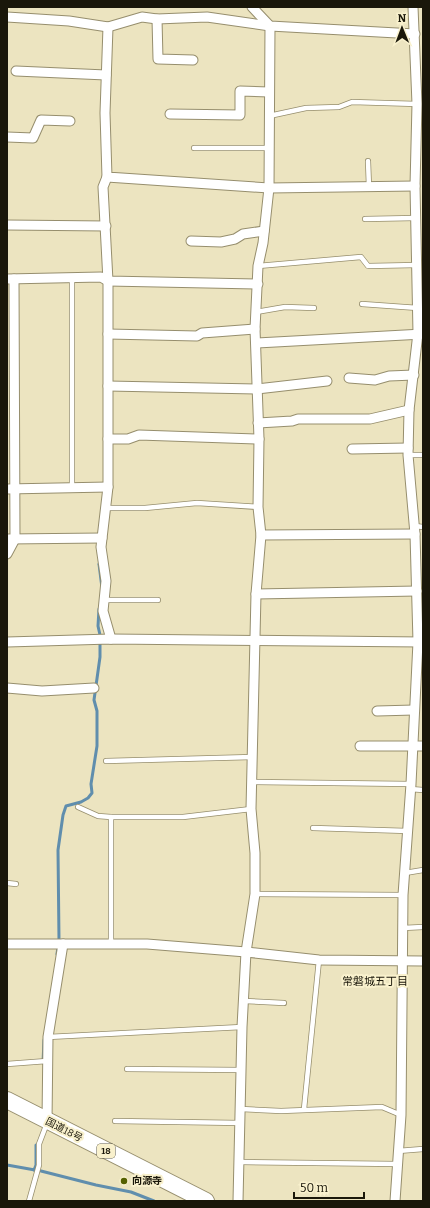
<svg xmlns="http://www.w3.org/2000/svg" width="430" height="1208" font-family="Bitter,'Noto Sans JP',serif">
<rect width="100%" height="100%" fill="#ece4c0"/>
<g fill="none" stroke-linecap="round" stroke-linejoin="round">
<g stroke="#608ead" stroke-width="3">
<polyline points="99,564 102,588"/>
<polyline points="57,954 59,940 58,850 63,815 66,806 81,802 88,798 92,793 91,784 97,746 97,711 94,700 100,657 100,635 98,626 99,609"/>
<polyline points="43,1063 44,1040"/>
<polyline points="7,1165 35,1170"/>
<polyline points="34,1170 36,1165 36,1145"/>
<polyline points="41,1171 96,1185 131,1192 154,1201"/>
</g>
<g stroke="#968e6d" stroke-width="6">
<g id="lane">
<polyline points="269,116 306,108 339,107 352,102 417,104"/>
<polyline points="194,148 269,148"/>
<polyline points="368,161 369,187"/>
<polyline points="365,219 416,218"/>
<polyline points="258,266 361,257 368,266 417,265"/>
<polyline points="362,304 418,308"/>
<polyline points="256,312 285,307 314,308"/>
<polyline points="408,455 423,455"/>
<polyline points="72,487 72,278"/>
<polyline points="106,508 145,508 197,503 258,507"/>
<polyline points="415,526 423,527"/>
<polyline points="104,600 158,600"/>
<polyline points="106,761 253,757"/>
<polyline points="252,782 411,784"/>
<polyline points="410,789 423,790"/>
<polyline points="78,807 98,816 111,817"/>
<polyline points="313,828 408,831"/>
<polyline points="405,873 423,870"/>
<polyline points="7,883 16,884"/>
<polyline points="255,894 403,895"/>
<polyline points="403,928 423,927"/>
<polyline points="111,944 111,817 183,817 251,809"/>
<polyline points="244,1001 284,1003"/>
<polyline points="48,1037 242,1027"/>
<polyline points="7,1064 47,1061"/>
<polyline points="127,1069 241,1070"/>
<polyline points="241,1109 281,1111 382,1107 401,1115"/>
<polyline points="304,1109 319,960"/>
<polyline points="115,1121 241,1123"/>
<polyline points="398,1151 423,1149"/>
<polyline points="240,1162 397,1164"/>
<polyline points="29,1201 39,1165 39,1144 47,1123"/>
</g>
</g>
<g stroke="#968e6d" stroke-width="11">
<g id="street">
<polyline points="7,17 69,21 108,27 142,17 157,19 207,17 270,26 415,34"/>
<polyline points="157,19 158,59 193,60"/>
<polyline points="108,27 105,113 107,177 269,188 415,186"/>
<polyline points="16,71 106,75"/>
<polyline points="170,114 240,115 240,91 269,92"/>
<polyline points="7,137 33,138 41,120 70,121"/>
<polyline points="107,177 103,187 108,281 108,487 101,547 106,581 103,611 111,639"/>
<polyline points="7,225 106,226"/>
<polyline points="191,241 221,242 235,239 243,234 264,231"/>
<polyline points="7,279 101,277 108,281 258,284"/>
<polyline points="108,334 197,336 202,333 255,329"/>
<polyline points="257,343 423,334"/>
<polyline points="349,378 375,380 389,376 414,375"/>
<polyline points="108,386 257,389 327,381"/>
<polyline points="258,423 292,421 298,419 370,419 409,410"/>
<polyline points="108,439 128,439 139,435 259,439"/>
<polyline points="352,449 408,448"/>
<polyline points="7,489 108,487"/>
<polyline points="261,535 415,534"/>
<polyline points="7,539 102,538"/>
<polyline points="7,554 15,539 14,279"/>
<polyline points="256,594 417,591"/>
<polyline points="7,642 111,639 423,642"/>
<polyline points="7,688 42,691 94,688"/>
<polyline points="377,711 414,710"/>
<polyline points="360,746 423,746"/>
<polyline points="7,944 147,944 246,952 319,960 423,961"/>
<polyline points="47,1121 48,1037 63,944"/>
<polyline points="238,1201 242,1027 246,952 255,894 255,853 251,809 256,594 261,535 258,507 259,439 255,329 258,266 263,243 269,188 270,26 252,7"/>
<polyline points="395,1201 401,1115 403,895 411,784 418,642 415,534 408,455 409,410 418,333 415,186 417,104 413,7"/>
</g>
</g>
<g stroke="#968e6d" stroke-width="18">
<polyline id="highway" points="7,1100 206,1201"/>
</g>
<use href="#lane" stroke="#fff" stroke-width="4.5"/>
<use href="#street" stroke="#fff" stroke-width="9"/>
<use href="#highway" stroke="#fff" stroke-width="16"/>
</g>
<circle fill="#546000" stroke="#f9f1cd" stroke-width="1.5" cx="124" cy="1181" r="4"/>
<g text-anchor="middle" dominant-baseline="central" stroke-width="4" stroke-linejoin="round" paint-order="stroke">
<rect fill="#f9f1cd" stroke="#5d5844" stroke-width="1" x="97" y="1144" width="18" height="14" rx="3"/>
<g font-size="9" font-weight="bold" fill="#1a170a">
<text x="106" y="1151">18</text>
</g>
<g font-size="10" fill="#1a170a" stroke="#f9f1cd">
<text transform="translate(64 1130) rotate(27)">国道18号</text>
</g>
<g font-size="10" font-weight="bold" fill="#1a170a" stroke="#f9f1cd" text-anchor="start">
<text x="132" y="1181">向源寺</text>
</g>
<g font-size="11" fill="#1a170a" stroke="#f9f1cd">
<text x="375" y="981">常磐城五丁目</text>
</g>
</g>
<rect width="430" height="1208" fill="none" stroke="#1a170a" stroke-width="16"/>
<g transform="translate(402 28) rotate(359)" stroke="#f9f1cd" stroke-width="3" paint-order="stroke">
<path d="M0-3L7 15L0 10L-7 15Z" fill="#1a170a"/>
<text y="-6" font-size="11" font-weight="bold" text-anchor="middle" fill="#1a170a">N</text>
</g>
<path d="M294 1192v6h70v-6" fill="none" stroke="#1a170a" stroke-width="2"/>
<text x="300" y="1192" font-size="12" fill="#1a170a" stroke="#f9f1cd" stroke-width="3" paint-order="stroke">50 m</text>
</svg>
